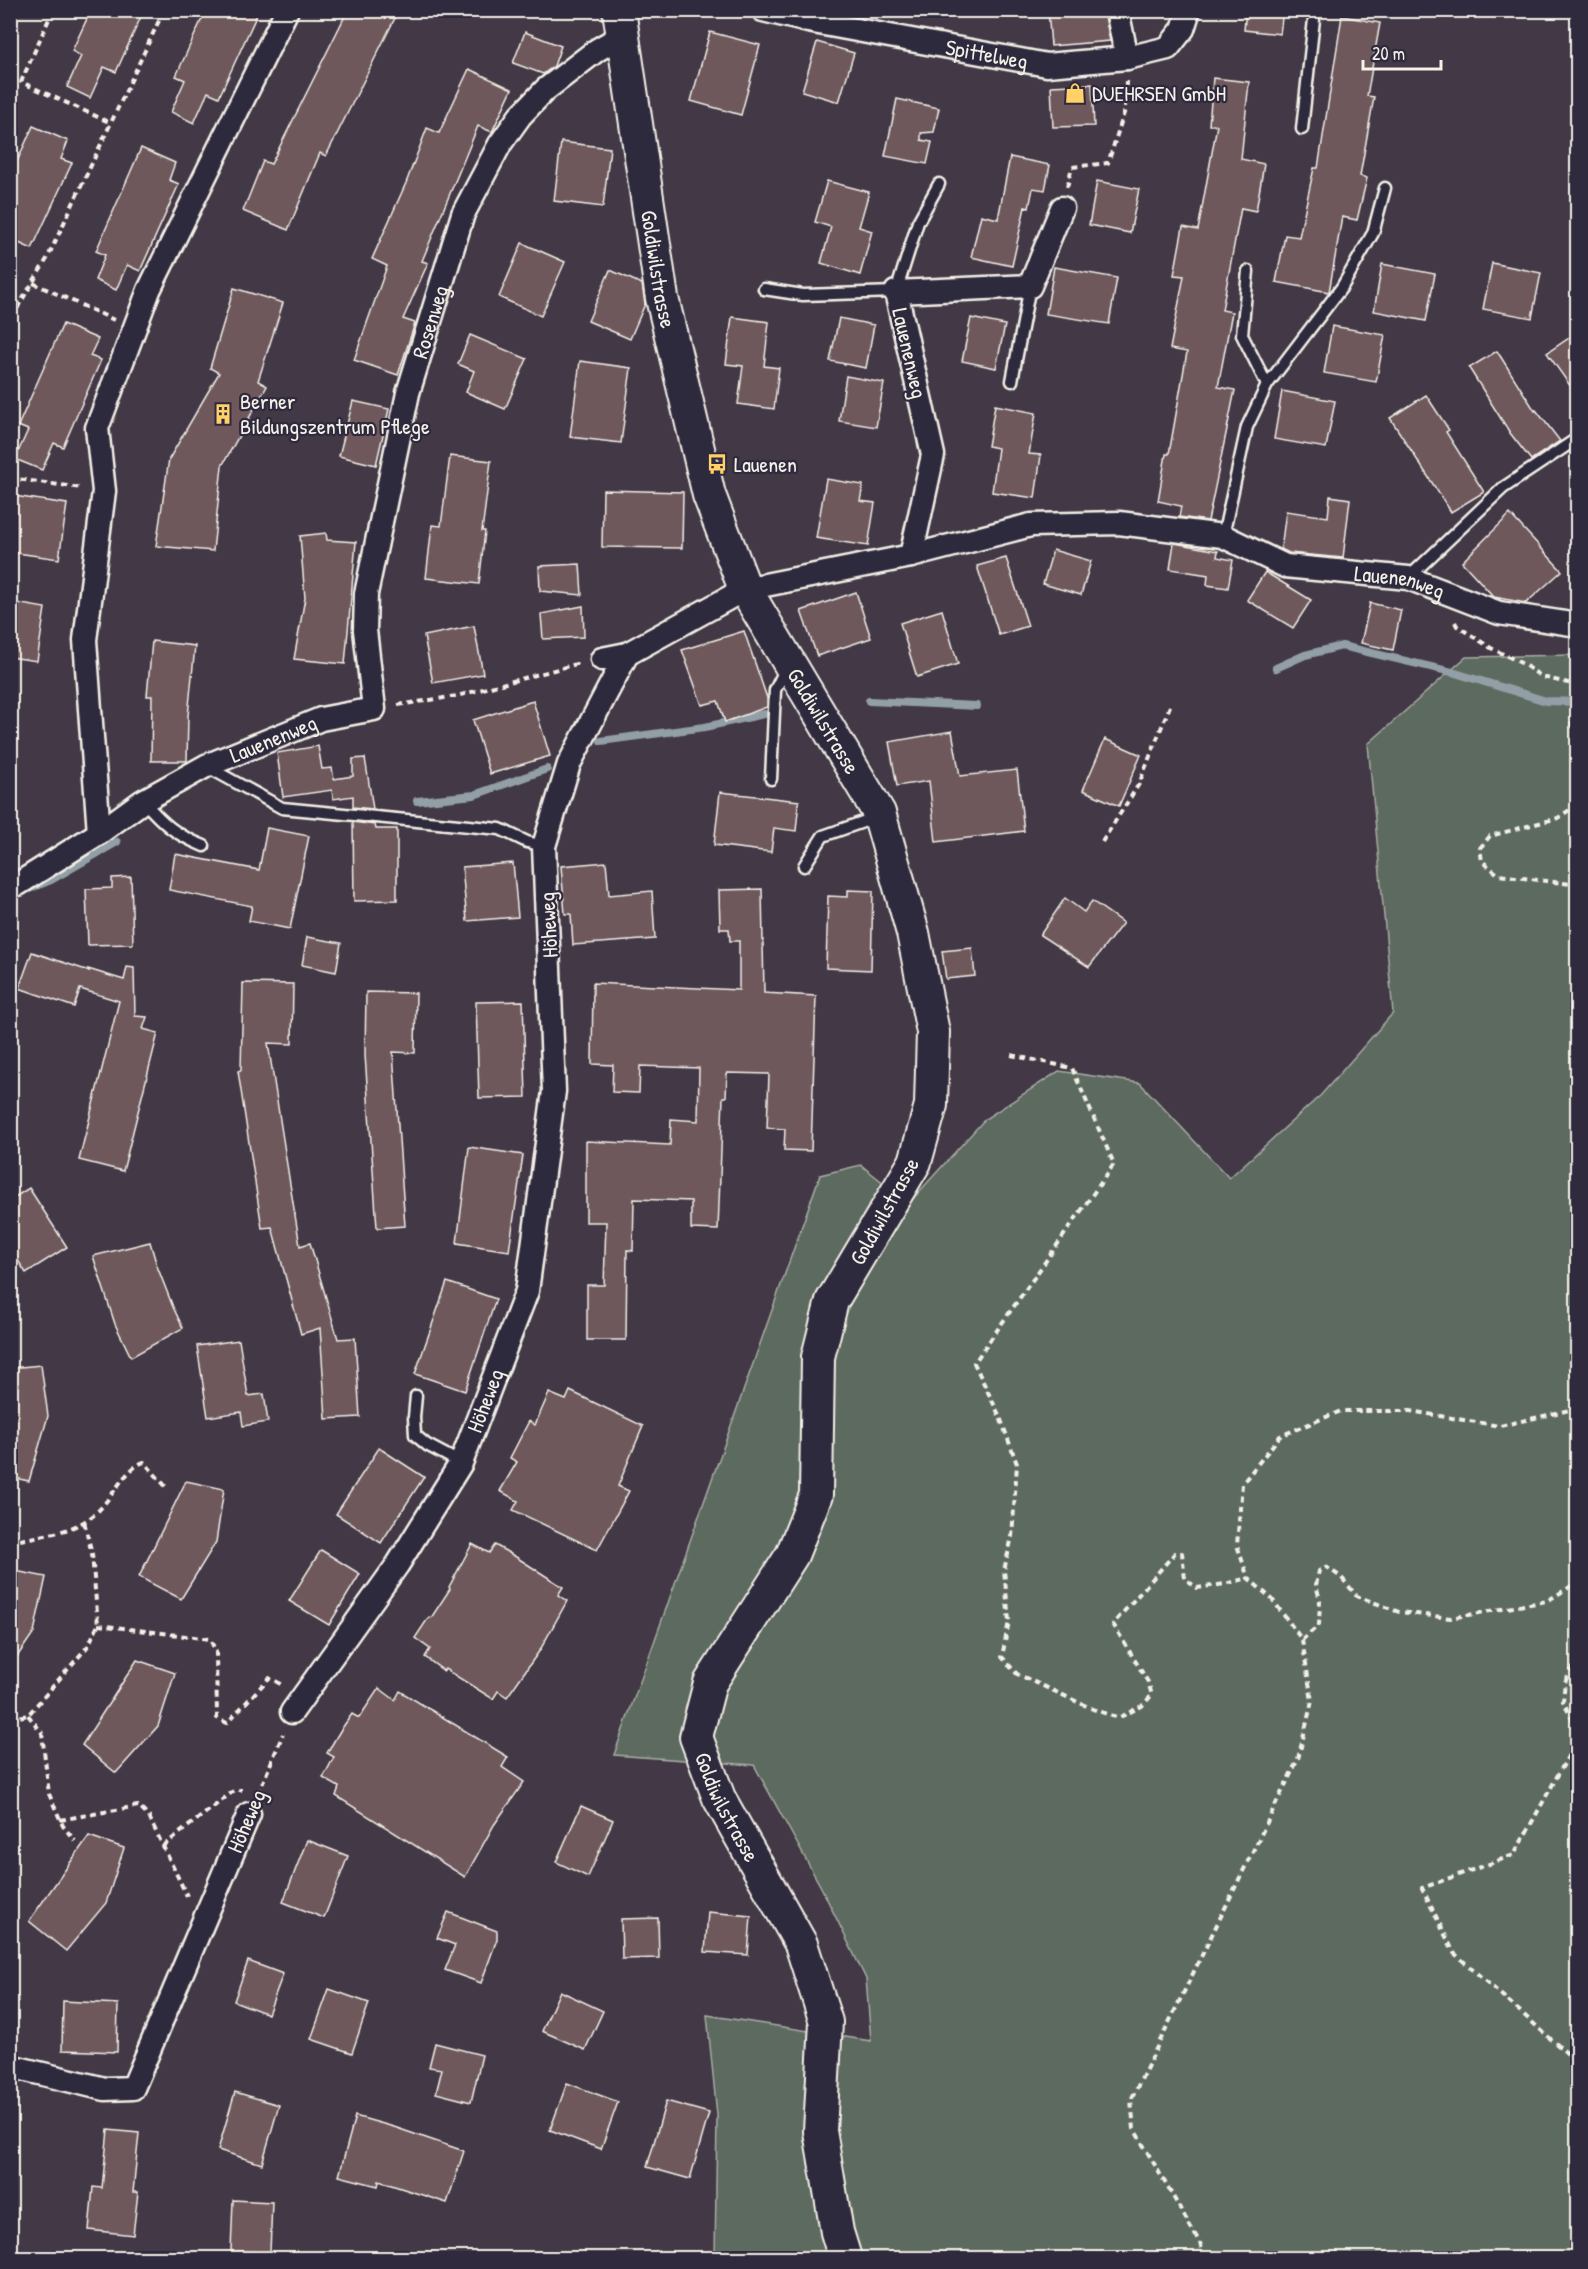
<svg xmlns="http://www.w3.org/2000/svg" width="1588" height="2269" font-family="'Patrick Hand',sans-serif">
<rect width="100%" height="100%" fill="#423846"/>
<filter id="ink" filterUnits="userSpaceOnUse"><feTurbulence type="fractalNoise" baseFrequency=".0167" numOctaves="2"/><feDisplacementMap in="SourceGraphic" scale="12" xChannelSelector="R" yChannelSelector="G"/><feConvolveMatrix kernelMatrix="1 2 1 2 8 2 1 2 1" color-interpolation-filters="sRGB"/></filter>
<g filter="url(#ink)">
<polygon fill="#5d6a60" stroke="#a8aea4" stroke-width="1.5" points="1577,655 1577,2258 715,2258 717,2115 707,2015 871,2041 866,1979 822,1889 754,1765 614,1755 820,1175 861,1165 909,1203 985,1119 1059,1071 1140,1083 1229,1178 1321,1095 1393,1013 1368,744 1466,657"/>
<g fill="none" stroke-linecap="round" stroke-linejoin="round">
<g stroke="#929fa6" stroke-width="8">
<polyline points="1276,668 1305,655 1342,646 1452,672 1546,701 1578,702"/>
<polyline points="869,701 977,706"/>
<polyline points="601,741 705,727 764,714"/>
<polyline points="417,801 474,795 547,769"/>
<polyline points="29,889 51,880 117,842"/>
</g>
</g>
<g fill="#6e595c" stroke="#f4f1e8" stroke-width="1.5">
<polygon points="91,10 144,10 116,72 104,67 90,98 67,87 81,56 72,51"/>
<polygon points="206,10 259,10 219,97 208,92 194,123 171,112 185,80 176,76"/>
<polygon points="348,10 399,10 326,156 320,153 288,230 243,211 263,161 271,164"/>
<polygon points="1048,10 1104,10 1110,41 1051,46"/>
<polygon points="1246,10 1283,10 1280,34 1244,30"/>
<polygon points="1342,16 1380,23 1367,96 1374,97 1360,176 1367,178 1357,220 1342,217 1329,292 1276,282 1285,235 1299,237 1314,168 1318,168"/>
<polygon points="525,32 561,46 554,66 543,74 513,63"/>
<polygon points="710,32 760,45 741,115 691,101"/>
<polygon points="817,42 854,53 839,102 802,91"/>
<polygon points="469,69 512,89 492,132 478,126 422,261 428,263 403,319 415,323 398,375 354,360 387,266 372,259 406,183 427,128 439,133"/>
<polygon points="1213,78 1249,82 1241,159 1264,164 1256,211 1241,208 1222,310 1232,312 1218,387 1235,390 1208,521 1179,517 1181,506 1158,501 1166,454 1169,454 1187,352 1170,349 1184,276 1174,275 1183,227 1198,230 1217,125 1209,125"/>
<polygon points="1092,84 1094,126 1053,127 1051,86"/>
<polygon points="897,99 939,108 934,132 921,133 921,140 932,142 927,164 885,156"/>
<polygon points="33,126 68,141 61,159 72,163 32,249 10,239 10,177"/>
<polygon points="561,142 610,148 603,207 554,201"/>
<polygon points="141,148 175,163 169,180 179,184 140,271 127,265 116,290 95,280 105,255 96,251"/>
<polygon points="1010,157 1050,165 1045,190 1033,188 1029,208 1025,207 1012,266 971,257 981,215 998,219"/>
<polygon points="827,181 869,192 859,227 872,231 860,275 821,263 831,227 815,222"/>
<polygon points="1097,181 1139,189 1130,233 1089,225"/>
<polygon points="522,243 565,262 541,316 499,297"/>
<polygon points="1492,263 1541,273 1532,318 1483,309"/>
<polygon points="1382,264 1435,274 1426,321 1374,311"/>
<polygon points="1054,267 1117,278 1109,324 1046,314"/>
<polygon points="610,270 642,284 645,304 630,339 588,321"/>
<polygon points="234,288 283,303 258,381 267,386 222,466 213,551 156,546 169,459 219,373 210,368"/>
<polygon points="732,317 769,322 764,366 779,368 774,409 738,404 743,366 726,364"/>
<polygon points="839,318 874,325 866,368 830,361"/>
<polygon points="971,318 1005,325 996,368 962,361"/>
<polygon points="63,324 98,339 90,356 101,360 63,447 54,443 42,470 15,459 28,430 18,426"/>
<polygon points="1332,326 1385,335 1376,382 1324,373"/>
<polygon points="1578,332 1578,397 1547,353"/>
<polygon points="470,335 527,359 505,409 466,392 474,371 458,364"/>
<polygon points="1497,351 1535,411 1536,410 1560,441 1531,460 1510,433 1469,368"/>
<polygon points="580,361 631,368 621,443 570,437"/>
<polygon points="846,376 884,383 876,427 839,421"/>
<polygon points="1282,391 1335,401 1326,448 1274,439"/>
<polygon points="1426,395 1449,430 1446,432 1484,492 1451,512 1390,418"/>
<polygon points="353,401 389,409 376,465 339,456"/>
<polygon points="995,405 1036,413 1029,454 1041,455 1035,498 992,492 998,448 988,446"/>
<polygon points="450,456 491,461 482,531 485,531 479,584 426,578 432,525 441,526"/>
<polygon points="826,479 863,485 860,501 875,503 868,546 816,538"/>
<polygon points="603,490 683,492 682,548 602,547"/>
<polygon points="14,496 67,504 59,559 10,552 10,518"/>
<polygon points="1330,496 1350,499 1343,558 1289,553 1281,549 1286,511 1328,517"/>
<polygon points="1510,514 1562,571 1526,603 1494,597 1462,562"/>
<polygon points="326,533 327,540 356,542 345,664 294,659 305,598 300,536"/>
<polygon points="1174,543 1218,551 1217,557 1233,560 1228,588 1207,585 1208,575 1170,569"/>
<polygon points="1053,550 1091,561 1081,595 1043,584"/>
<polygon points="1006,558 1028,626 999,635 977,566"/>
<polygon points="580,564 582,595 540,591 539,566"/>
<polygon points="1265,572 1311,600 1293,628 1247,600"/>
<polygon points="856,592 871,638 817,656 801,611"/>
<polygon points="10,602 45,608 37,661 10,657"/>
<polygon points="1370,603 1401,610 1393,650 1361,643"/>
<polygon points="583,606 584,637 543,639 541,614"/>
<polygon points="942,610 958,664 917,677 900,623"/>
<polygon points="474,626 483,674 433,683 424,636"/>
<polygon points="744,631 767,698 767,707 725,722 718,701 702,705 682,650"/>
<polygon points="152,641 195,646 188,716 187,761 151,761 152,696 147,696"/>
<polygon points="533,701 550,756 490,774 473,720"/>
<polygon points="952,731 960,776 1017,770 1024,831 936,842 929,781 897,786 889,742"/>
<polygon points="1105,739 1141,755 1119,806 1083,790"/>
<polygon points="318,746 322,769 332,768 334,779 353,776 353,759 365,758 373,809 353,807 353,796 333,799 332,790 283,797 277,753"/>
<polygon points="720,792 799,801 796,831 774,828 771,852 714,845"/>
<polygon points="353,822 375,825 376,829 397,829 397,900 354,901"/>
<polygon points="267,828 309,836 290,929 249,921 252,906 169,890 175,854 259,870"/>
<polygon points="606,862 609,895 652,891 655,939 573,945 571,914 565,914 561,866"/>
<polygon points="513,863 518,917 467,921 462,867"/>
<polygon points="131,877 133,944 88,945 86,889 112,888 112,878"/>
<polygon points="762,889 764,993 816,996 811,1151 784,1150 785,1129 767,1128 769,1074 727,1073 726,1097 723,1097 718,1230 691,1229 691,1201 634,1199 633,1251 627,1250 626,1340 587,1340 587,1285 604,1285 606,1222 586,1222 586,1141 670,1145 671,1119 698,1121 699,1068 640,1066 639,1093 612,1092 613,1065 592,1064 593,983 739,990 739,941 730,941 729,929 720,929 719,890"/>
<polygon points="848,890 873,891 871,970 826,968 828,896 848,897"/>
<polygon points="1065,898 1084,912 1092,901 1123,923 1089,967 1040,935"/>
<polygon points="307,937 341,943 336,972 302,965"/>
<polygon points="972,948 975,976 946,979 942,951"/>
<polygon points="32,952 89,971 88,969 124,980 127,967 134,968 135,1016 147,1017 143,1029 158,1033 123,1171 79,1160 119,1001 80,989 74,1007 19,988"/>
<polygon points="243,983 293,984 292,1044 268,1043 290,1184 300,1246 310,1243 338,1339 355,1338 360,1417 326,1419 320,1328 301,1334 272,1227 262,1228 238,1071 241,1070"/>
<polygon points="366,992 416,993 415,1053 393,1052 405,1226 377,1228 365,1055"/>
<polygon points="523,1001 526,1097 479,1098 476,1002"/>
<polygon points="469,1147 523,1155 509,1251 457,1243"/>
<polygon points="29,1188 67,1247 26,1273 10,1248 10,1200"/>
<polygon points="150,1242 157,1266 173,1307 183,1328 131,1357 115,1324 93,1256"/>
<polygon points="447,1282 496,1299 465,1391 415,1374"/>
<polygon points="239,1340 248,1396 264,1394 268,1422 243,1426 241,1412 208,1417 197,1346"/>
<polygon points="41,1365 48,1416 29,1481 10,1477 10,1368"/>
<polygon points="570,1391 643,1426 618,1486 629,1491 597,1550 513,1510 518,1501 500,1491 517,1462 510,1458 529,1421 535,1425 549,1393 566,1400"/>
<polygon points="379,1448 424,1477 381,1543 336,1514"/>
<polygon points="186,1481 224,1489 216,1542 181,1599 139,1577"/>
<polygon points="472,1544 489,1553 495,1545 516,1557 563,1587 558,1595 567,1601 540,1650 507,1697 498,1691 493,1699 445,1669 444,1671 425,1657 430,1649 415,1638 429,1617 431,1618 450,1589 449,1587"/>
<polygon points="321,1550 360,1574 329,1625 289,1601"/>
<polygon points="10,1570 46,1577 34,1632 10,1667"/>
<polygon points="137,1660 175,1673 158,1726 116,1773 82,1745"/>
<polygon points="379,1688 395,1700 400,1691 508,1757 502,1767 524,1782 494,1825 465,1877 336,1796 339,1787 323,1778 334,1757 327,1753 340,1731 352,1714 359,1718"/>
<polygon points="581,1806 613,1820 588,1877 556,1862"/>
<polygon points="89,1836 124,1848 106,1903 66,1951 29,1921"/>
<polygon points="307,1840 348,1856 324,1918 283,1902"/>
<polygon points="448,1912 497,1931 497,1939 481,1983 445,1970 455,1945 437,1938"/>
<polygon points="708,1912 751,1916 748,1955 705,1952"/>
<polygon points="658,1918 659,1958 622,1959 621,1919"/>
<polygon points="248,1961 283,1974 268,2014 234,2001"/>
<polygon points="329,1989 369,2003 352,2053 311,2039"/>
<polygon points="560,1991 603,2011 585,2050 542,2031"/>
<polygon points="63,2001 118,2004 117,2052 62,2050"/>
<polygon points="435,2043 482,2055 471,2102 436,2093 442,2069 429,2067"/>
<polygon points="567,2083 618,2102 601,2149 550,2130"/>
<polygon points="235,2092 279,2105 262,2164 218,2150"/>
<polygon points="666,2101 709,2113 690,2179 647,2167"/>
<polygon points="355,2116 394,2127 464,2151 447,2203 379,2181 378,2186 339,2176"/>
<polygon points="108,2130 139,2133 133,2192 138,2192 133,2235 89,2230 93,2187 102,2188"/>
<polygon points="233,2200 272,2202 270,2252 231,2251"/>
</g>
<g fill="none" stroke-linecap="round" stroke-linejoin="round">
<g stroke="#f4f1e8" stroke-width="15">
<g id="lane">
<polyline points="1302,129 1315,10"/>
<polyline points="1248,271 1242,335 1267,385"/>
<polyline points="764,289 803,295 896,292 918,222 939,184"/>
<polyline points="1012,381 1030,286"/>
<polyline points="1223,536 1247,427 1267,385 1342,287 1373,233 1385,188"/>
<polyline points="1408,578 1503,488 1578,438"/>
<polyline points="206,766 282,808 500,829 527,842 544,846"/>
<polyline points="771,779 775,690 786,668"/>
<path d="M143,801C164,824 174,834 204,846"/>
<polyline points="804,866 823,836 877,817"/>
<polyline points="416,1396 414,1417 415,1435 427,1445 461,1463"/>
</g>
</g>
<g stroke="#f4f1e8" stroke-width="27">
<g id="street">
<path id="s1" d="M763,10L808,21L1047,65L1127,58L1168,48L1183,29L1189,10"/>
<polyline points="1117,10 1127,58"/>
<polyline points="911,556 933,455 896,292 1030,286 1062,208"/>
<path id="s2" d="M602,659L627,654L745,589L911,556L1031,525L1119,523L1223,536L1285,566L1408,578L1499,613L1578,625"/>
<polyline points="99,833 85,640 104,491 97,428 149,290 287,10"/>
<path id="s3" d="M10,886L18,884L99,833L143,801L206,766L321,719L374,709L365,630L366,594L408,393L463,214L500,144L520,116L545,90L597,50L623,35"/>
<path id="s4" d="M292,1712L398,1564L461,1463L527,1291L554,1091L544,846L569,764L627,654"/>
<polyline points="10,2066 105,2089 133,2088 249,1814"/>
</g>
</g>
<g stroke="#f4f1e8" stroke-width="36">
<g id="secondary">
<path id="s5" d="M619,10L662,298L709,495L745,589L879,813L913,933L933,1032L931,1105L915,1162L832,1301L818,1357L816,1495L792,1555L710,1683L696,1737L719,1798L801,1944L826,2022L820,2131L837,2232L845,2258"/>
</g>
</g>
<g stroke="#f4f1e8" stroke-width="4" stroke-dasharray="6 4.5" stroke-linecap="butt">
<polyline points="53,10 21,82 111,123"/>
<polyline points="1067,187 1072,167 1108,163 1125,110 1126,81"/>
<polyline points="33,283 114,320"/>
<polyline points="10,301 19,305"/>
<polyline points="10,328 19,305 47,259 164,10"/>
<polyline points="10,478 81,488"/>
<polyline points="1455,622 1457,626 1491,648 1523,664 1542,677 1577,685 1576,711 1570,720 1573,727 1578,726"/>
<polyline points="398,705 457,696 580,663"/>
<polyline points="1578,804 1558,818 1490,836 1480,848 1482,861 1499,875 1578,885"/>
<polyline points="1102,842 1139,784 1170,706"/>
<polyline points="1011,1055 1072,1068 1114,1164 974,1363 1000,1417 1017,1464 1012,1537 1004,1570 1009,1621 1002,1657 1017,1674 1093,1709 1118,1718 1142,1706 1152,1695 1148,1682 1113,1624 1175,1553 1182,1553 1185,1579 1197,1588 1225,1584 1248,1578"/>
<path d="M10,1542C37,1536 67,1534 90,1518C110,1504 123,1469 144,1462L168,1489"/>
<polyline points="98,1625 210,1639 216,1652 217,1718 227,1723 269,1678 283,1685"/>
<polyline points="1302,1640 1319,1625 1320,1600 1316,1585 1319,1571 1326,1567 1341,1577 1357,1596 1399,1612 1451,1618 1547,1601 1578,1582"/>
<polyline points="1578,1658 1565,1682 1563,1701 1572,1719 1577,1740 1514,1855 1422,1888 1454,1953 1578,2063"/>
<polyline points="28,1715 42,1733 49,1794 63,1826 75,1841"/>
<polyline points="10,1719 28,1715 88,1646 98,1625 92,1554 84,1521"/>
<polyline points="258,1794 283,1734"/>
<polyline points="60,1820 138,1806 149,1817 187,1896"/>
<polyline points="163,1846 235,1790 242,1790"/>
<polyline points="1205,2258 1200,2243 1134,2129 1131,2100 1298,1759 1312,1701 1302,1640 1272,1599 1248,1578 1237,1545 1242,1484 1280,1436 1341,1411 1410,1411 1500,1426 1578,1408"/>
</g>
<use href="#lane" stroke="#2f2a3d" stroke-width="10"/>
<use href="#street" stroke="#2f2a3d" stroke-width="22"/>
<use href="#secondary" stroke="#2f2a3d" stroke-width="32"/>
</g>
</g>
<defs>
<g id="shop-bare" transform="scale(1.62)"><path d="M-5-2.5h2.3a2.7 3.5 0 0 1 5.4 0H5L5.5 6h-11ZM-1.5-2.5h3a1.5 2.3 0 0 0-3 0Z" fill="#ffd166" stroke="#2f2a3d" stroke-width="2.5" paint-order="stroke"/></g>
<g id="building-bare" transform="scale(1.62)"><path d="M-4-6H4V6H1V3H-1V6H-4ZM-2.5-4.3h1.7v1.8h-1.7ZM.8-4.3h1.7v1.8H.8ZM-2.5-1h1.7V.8h-1.7ZM.8-1h1.7V.8H.8Z" fill="#ffd166" stroke="#2f2a3d" stroke-width="2.5" paint-order="stroke"/></g>
<g id="bus-bare" transform="scale(1.62)"><path d="M-5-6H5V4H4V6H2V4H-2V6H-4V4H-5ZM-3.5-4V0h7V-4ZM-3.5 1.2v1.5H-2V1.2ZM2 1.2v1.5H3.5V1.2Z" fill="#ffd166" stroke="#2f2a3d" stroke-width="2.5" paint-order="stroke"/></g>
</defs>
<g fill-rule="evenodd">
<use href="#shop-bare" x="1075" y="93"/>
<use href="#building-bare" x="223" y="414"/>
<use href="#bus-bare" x="717" y="464"/>
</g>
<g text-anchor="middle" dominant-baseline="central" stroke-width="4.5" stroke-linejoin="round" paint-order="stroke">
<g font-size="22" fill="#f4f1e8" stroke="#2f2a3d">
<text stroke="none"><textPath href="#s1" startOffset="228">Spittelweg</textPath></text>
<text stroke="none"><textPath href="#s5" startOffset="262">Goldiwilstrasse</textPath></text>
<text stroke="none"><textPath href="#s3" startOffset="804">Rosenweg</textPath></text>
<text transform="translate(910 353) rotate(77)">Lauenenweg</text>
<text stroke="none"><textPath href="#s2" startOffset="831">Lauenenweg</textPath></text>
<text stroke="none"><textPath href="#s5" startOffset="748">Goldiwilstrasse</textPath></text>
<text stroke="none"><textPath href="#s3" startOffset="303">Lauenenweg</textPath></text>
<text transform="translate(548 925) rotate(-93)">Höheweg</text>
<text transform="translate(884 1211) rotate(-61)">Goldiwilstrasse</text>
<text stroke="none"><textPath href="#s4" startOffset="368">Höheweg</textPath></text>
<text stroke="none"><textPath href="#s5" startOffset="1920">Goldiwilstrasse</textPath></text>
<text transform="translate(246 1821) rotate(-67)">Höheweg</text>
</g>
<g font-size="22" fill="#f4f1e8" stroke="#2f2a3d" text-anchor="start">
<text x="1092" y="93">DUEHRSEN GmbH</text>
<text x="240" y="401">Berner<tspan x="240" dy="25">Bildungszentrum Pflege</tspan></text>
<text x="734" y="464">Lauenen</text>
</g>
</g>
<rect width="1588" height="2269" fill="none" stroke="#2f2a3d" stroke-width="36"/>
<rect x="18" y="18" width="1552" height="2233" fill="none" stroke="#f4f1e8" stroke-width="2" filter="url(#ink)"/>
<path d="M1363 60v9h78v-9" fill="none" stroke="#f4f1e8" stroke-width="3"/>
<text x="1372" y="60" font-size="18" fill="#f4f1e8" stroke="#2f2a3d" stroke-width="4.5" paint-order="stroke">20 m</text>
</svg>
